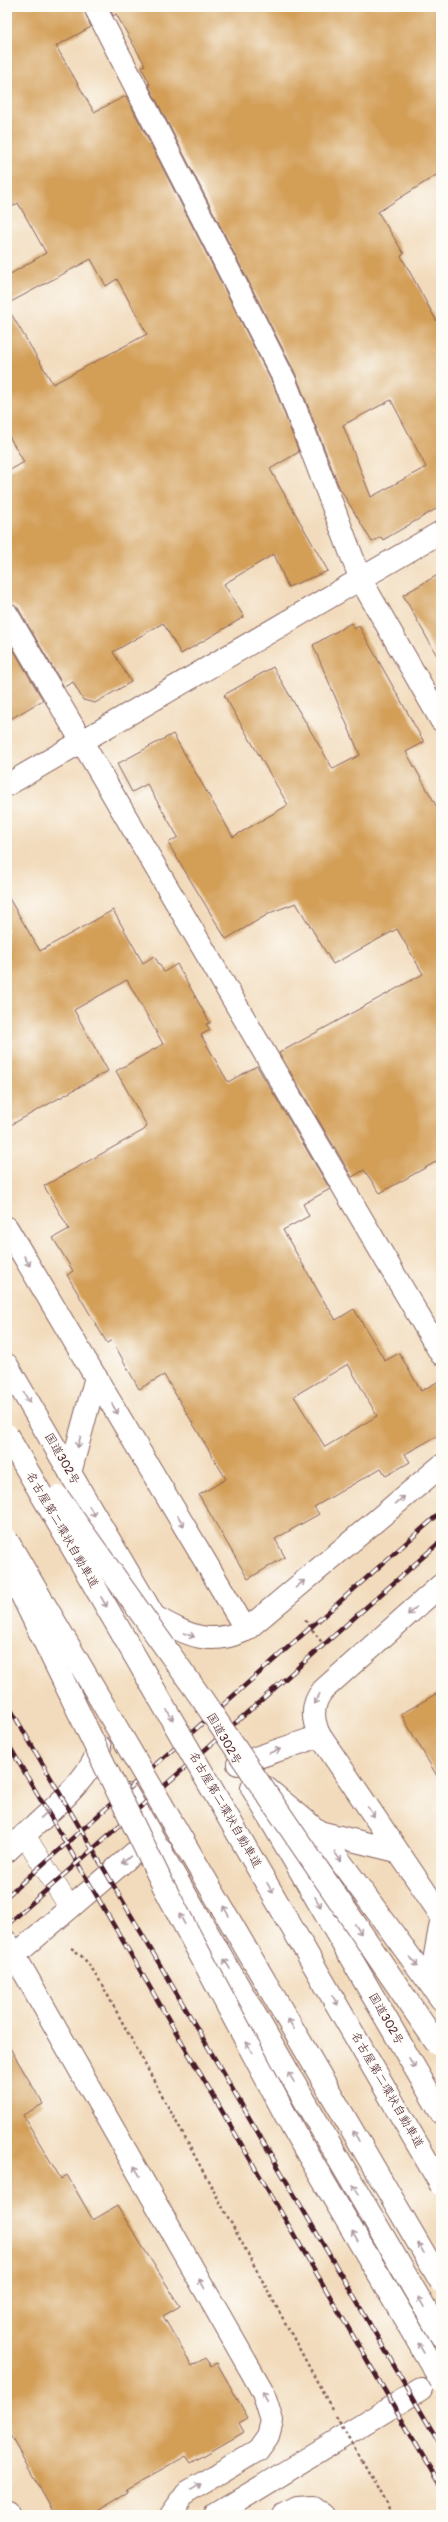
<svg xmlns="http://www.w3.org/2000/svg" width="448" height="2522" font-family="Pangolin,'Klee One',sans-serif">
<rect width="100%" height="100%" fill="#fdfcf7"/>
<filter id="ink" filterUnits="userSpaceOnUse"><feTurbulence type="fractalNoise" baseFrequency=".025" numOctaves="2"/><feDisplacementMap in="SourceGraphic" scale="8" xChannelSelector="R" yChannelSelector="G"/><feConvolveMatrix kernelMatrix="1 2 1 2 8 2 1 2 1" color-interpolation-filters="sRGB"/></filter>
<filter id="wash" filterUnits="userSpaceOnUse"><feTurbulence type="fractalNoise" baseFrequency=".012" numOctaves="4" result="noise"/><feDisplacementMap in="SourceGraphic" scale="16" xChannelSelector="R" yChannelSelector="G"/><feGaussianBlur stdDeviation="0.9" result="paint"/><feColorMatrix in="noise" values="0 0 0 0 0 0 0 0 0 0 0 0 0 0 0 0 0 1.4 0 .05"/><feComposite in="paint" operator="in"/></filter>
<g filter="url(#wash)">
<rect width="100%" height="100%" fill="#f2dbbc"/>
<g id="blocks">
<g fill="#d39e57" fill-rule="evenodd">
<polygon points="7,7 83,7 91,27 56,46 94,112 126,96 274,386 299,452 270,469 328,571 288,587 274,554 224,584 244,617 181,654 163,623 113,652 131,682 95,703 83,700 73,682 64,687 18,608 7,602 7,472 24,462 7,433 7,307 53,384 147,334 117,279 106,286 91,259 7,304 7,276 46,253 18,203 7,210"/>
<path d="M109,7H441V172L378,212L404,254L401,256L441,329V506L383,540L381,537L372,542L339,487L296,375L148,84H150L141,67L145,65L116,14L113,16ZM391,400L426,467L371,497L343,425Z"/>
<polygon points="441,573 441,663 403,595"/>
<polygon points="351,623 354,629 359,626 424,742 406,752 441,814 441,1159 380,1193 364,1170 352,1177 279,1053 423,974 397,929 333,964 296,903 272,912 226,939 168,843 178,837 147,784 132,792 117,764 173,734 233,837 288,805 224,695 273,667 333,769 360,755 313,645"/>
<polygon points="7,639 43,700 7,721"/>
<path d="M7,895L40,951L113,910L143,963L154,956L164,972L177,964L210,1023L206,1024L210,1030L201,1035L228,1082L257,1066L330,1189L303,1204L309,1216L283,1230L325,1303L336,1320L354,1309L385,1361L399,1353L421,1391L441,1380V1434L405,1454L410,1462L386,1476L381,1468L314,1507L319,1514L275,1539L285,1557L248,1579L199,1495L226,1479L164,1375L139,1389L112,1340L107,1343L67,1275L73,1271L53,1238L69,1229L44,1186L144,1130L147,1126L116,1071L163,1044L127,980L74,1010L108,1071L7,1127ZM348,1364L377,1416L325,1447L294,1396Z"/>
<polygon points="441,1691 441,1783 401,1714"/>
<polygon points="7,2043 43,2104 23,2115 61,2179 67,2175 93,2220 117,2206 180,2306 163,2316 192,2366 205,2358 211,2366 217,2363 248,2418 239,2423 244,2432 191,2463 186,2456 126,2490 128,2493 90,2515 55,2515 7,2430"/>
</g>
</g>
</g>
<g filter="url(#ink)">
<use href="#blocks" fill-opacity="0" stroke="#85615e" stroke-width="1"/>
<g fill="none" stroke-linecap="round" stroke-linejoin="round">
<g stroke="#85615e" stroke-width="22">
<polyline id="lane" points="24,1834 70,1908"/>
</g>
<g stroke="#85615e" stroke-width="24">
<g id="street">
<polyline points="95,7 285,381 361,580 441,720"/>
<polyline points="7,614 441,1354"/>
<polyline points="7,785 441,532"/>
<polyline points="7,1228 246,1630"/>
<polyline points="70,1473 96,1377"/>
<path d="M441,1585L323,1690C311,1704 312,1720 320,1736L441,1915"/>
<path d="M155,1617C188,1635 209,1647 246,1630L441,1466"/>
<polyline points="238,1764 320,1736"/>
<polyline points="265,1787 319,1832 441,1999"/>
<polyline points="319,1832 397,1851"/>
<path d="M7,1851C36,1823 88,1784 100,1747"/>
<polyline points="7,1942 263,2392 272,2421 268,2436 258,2450 186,2493 170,2515"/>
<polyline points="7,1962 134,1853 162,1851"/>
<polyline points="430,1983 441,1922"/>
<polyline points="7,2513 8,2515"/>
<polyline points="215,2515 421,2389"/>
<polyline points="284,2515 297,2508 313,2507 323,2515"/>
</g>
</g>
<g stroke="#85615e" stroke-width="24">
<g id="highway">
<polyline points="7,1365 158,1623"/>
<polyline points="252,1788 441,2113"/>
<polyline points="128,1795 441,2336"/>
</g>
</g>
<g stroke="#85615e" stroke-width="2.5" stroke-dasharray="3 3" stroke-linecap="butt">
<polyline points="305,1620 326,1648"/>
<path d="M71,1948C91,1960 103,1987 114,2007L332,2409"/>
<polyline points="362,2460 392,2515"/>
</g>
<use href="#lane" stroke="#fff" stroke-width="21"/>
<use href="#street" stroke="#fff" stroke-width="22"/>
<use href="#highway" stroke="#fff" stroke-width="22"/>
<g stroke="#4a1f2b" stroke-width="4.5">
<g id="rail">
<polyline points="7,1703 441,2446"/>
<polyline points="7,1742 441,2487"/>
<polyline points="7,1896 441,1512"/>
<polyline points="7,1925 441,1541"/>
</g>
</g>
<use href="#rail" stroke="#fdfcf7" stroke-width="3" stroke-dasharray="9" stroke-linecap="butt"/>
<g stroke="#85615e" stroke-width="24" stroke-linecap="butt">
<g id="highway-bridge">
<polyline points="7,1435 441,2185"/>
<polyline points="58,1497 202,1699 437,2044"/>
<polyline points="7,1540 441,2282"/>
<polyline points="7,1565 163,1885 294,2131 441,2381"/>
</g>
</g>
<polyline stroke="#85615e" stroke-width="2.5" stroke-dasharray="3 3" stroke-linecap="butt" points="336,2417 361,2460"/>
<use href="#highway-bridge" stroke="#fff" stroke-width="22"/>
</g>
<defs><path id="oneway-shaft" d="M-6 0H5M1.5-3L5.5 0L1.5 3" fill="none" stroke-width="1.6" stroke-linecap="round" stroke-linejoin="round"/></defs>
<g stroke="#ae9aa0">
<use href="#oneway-shaft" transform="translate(27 1261) rotate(59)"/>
<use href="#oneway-shaft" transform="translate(27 1398) rotate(60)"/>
<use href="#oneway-shaft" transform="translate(115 1409) rotate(59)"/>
<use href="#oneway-shaft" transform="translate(79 1442) rotate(105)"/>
<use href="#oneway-shaft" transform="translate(400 1500) rotate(-40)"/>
<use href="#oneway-shaft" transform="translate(92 1511) rotate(60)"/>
<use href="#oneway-shaft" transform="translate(181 1521) rotate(59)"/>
<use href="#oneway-shaft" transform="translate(300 1584) rotate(-40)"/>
<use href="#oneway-shaft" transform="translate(104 1602) rotate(60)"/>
<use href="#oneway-shaft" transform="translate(412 1611) rotate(138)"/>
<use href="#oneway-shaft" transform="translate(189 1635) rotate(19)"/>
<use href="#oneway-shaft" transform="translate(317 1699) rotate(118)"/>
<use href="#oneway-shaft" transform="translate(170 1715) rotate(60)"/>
<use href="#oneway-shaft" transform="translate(275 1751) rotate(-19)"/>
<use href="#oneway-shaft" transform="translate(371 1812) rotate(56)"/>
<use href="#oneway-shaft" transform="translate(45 1814) rotate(-44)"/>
<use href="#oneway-shaft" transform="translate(338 1857) rotate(54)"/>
<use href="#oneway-shaft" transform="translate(126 1860) rotate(140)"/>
<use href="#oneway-shaft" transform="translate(270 1888) rotate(60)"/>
<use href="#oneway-shaft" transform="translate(318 1902) rotate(60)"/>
<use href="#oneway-shaft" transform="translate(226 1911) rotate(-120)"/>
<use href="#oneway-shaft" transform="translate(182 1919) rotate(-118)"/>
<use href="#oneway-shaft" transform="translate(358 1929) rotate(56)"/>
<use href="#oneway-shaft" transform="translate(414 1962) rotate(54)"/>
<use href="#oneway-shaft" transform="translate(227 1964) rotate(-120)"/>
<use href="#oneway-shaft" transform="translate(335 2000) rotate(60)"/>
<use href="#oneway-shaft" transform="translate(291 2024) rotate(-120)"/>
<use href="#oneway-shaft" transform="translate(249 2047) rotate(-118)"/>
<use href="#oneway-shaft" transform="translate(412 2063) rotate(60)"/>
<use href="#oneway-shaft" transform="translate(291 2077) rotate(-120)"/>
<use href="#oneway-shaft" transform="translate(356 2136) rotate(-120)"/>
<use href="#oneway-shaft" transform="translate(137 2171) rotate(-120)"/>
<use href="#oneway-shaft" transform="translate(356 2190) rotate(-120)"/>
<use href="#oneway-shaft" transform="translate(355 2236) rotate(-120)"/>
<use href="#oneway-shaft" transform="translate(421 2248) rotate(-120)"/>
<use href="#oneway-shaft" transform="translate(202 2284) rotate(-120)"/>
<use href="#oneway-shaft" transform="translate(421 2302) rotate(-120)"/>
<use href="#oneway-shaft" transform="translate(421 2348) rotate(-120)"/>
<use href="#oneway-shaft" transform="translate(265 2397) rotate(-113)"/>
<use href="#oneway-shaft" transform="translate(196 2487) rotate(-31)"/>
</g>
</g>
<g text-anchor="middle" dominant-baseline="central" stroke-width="3" stroke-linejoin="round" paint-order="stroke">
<g font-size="12" fill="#4a1f2b" stroke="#fdfcf7">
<text transform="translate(62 1459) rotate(60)">国道302号</text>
<text transform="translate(62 1530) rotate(60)">名古屋第二環状自動車道</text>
<text transform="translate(224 1739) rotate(60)">国道302号</text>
<text transform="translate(225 1810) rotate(60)">名古屋第二環状自動車道</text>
<text transform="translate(386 2019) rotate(60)">国道302号</text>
<text transform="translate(387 2090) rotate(60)">名古屋第二環状自動車道</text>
</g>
</g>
<rect width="448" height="2522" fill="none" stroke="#fdfcf7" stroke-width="24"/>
</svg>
